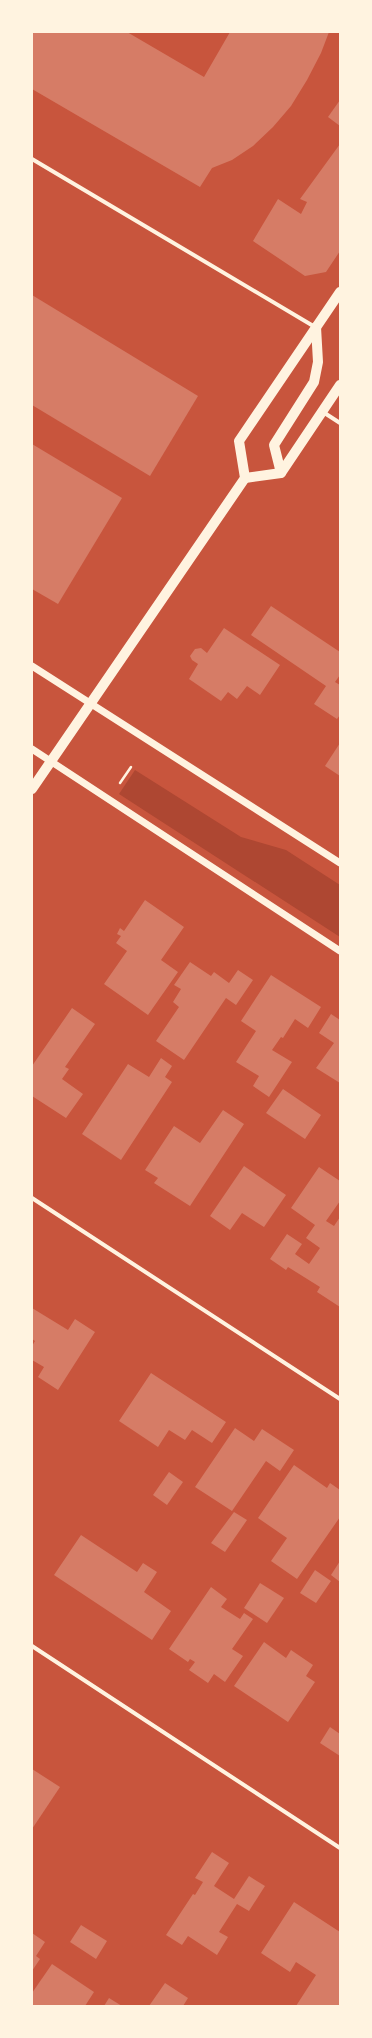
<svg xmlns="http://www.w3.org/2000/svg" width="372" height="2038" font-family="'Playfair Display',serif">
<rect width="100%" height="100%" fill="#c8553d"/>
<polygon fill="#ae4732" points="135,770 241,837 286,850 340,885 340,937 119,794"/>
<g fill="#d67c66">
<polygon points="32,32 127,32 204,77 230,32 329,32 321,53 307,80 291,106 273,127 253,146 232,160 212,168 200,187 32,89"/>
<polygon points="340,100 340,126 328,117"/>
<polygon points="340,144 340,251 326,272 305,276 253,241 278,199 301,214 307,202 300,199"/>
<polygon points="32,295 198,396 150,476 32,405"/>
<polygon points="32,444 122,498 58,604 32,589"/>
<polygon points="271,606 340,652 340,675 335,682 340,685 340,715 337,719 314,704 326,686 251,635"/>
<polygon points="224,628 280,665 260,695 247,686 237,699 228,692 221,701 189,679 198,664 192,660 190,656 195,649 201,648 207,653"/>
<polygon points="340,743 340,776 325,766"/>
<polygon points="145,900 184,927 161,960 178,972 148,1015 104,984 127,951 116,943 121,936 117,934 120,928 124,931"/>
<polygon points="190,962 211,976 214,972 229,983 238,970 253,980 236,1005 226,998 184,1060 156,1041 179,1007 173,1002 181,989 174,985"/>
<polygon points="271,975 321,1007 308,1028 295,1019 283,1038 281,1037 272,1050 292,1062 269,1097 253,1086 259,1076 236,1062 256,1031 241,1021"/>
<polygon points="72,1008 95,1024 65,1067 69,1069 62,1079 83,1094 66,1118 32,1096 32,1066"/>
<polygon points="331,1014 340,1020 340,1083 316,1068 334,1043 319,1033"/>
<polygon points="161,1058 172,1066 165,1077 172,1082 121,1160 82,1134 128,1064 149,1077"/>
<polygon points="283,1089 321,1115 305,1139 266,1113"/>
<polygon points="223,1110 244,1124 190,1206 154,1183 158,1178 145,1170 174,1126 200,1143"/>
<polygon points="244,1166 286,1195 264,1227 242,1213 230,1230 210,1216"/>
<polygon points="319,1167 340,1181 340,1201 326,1221 334,1226 340,1217 340,1307 317,1292 320,1287 288,1267 286,1270 270,1259 287,1234 302,1244 295,1254 309,1264 320,1248 306,1238 315,1225 291,1208"/>
<polygon points="32,1308 68,1330 75,1319 95,1332 58,1390 38,1377 44,1367 32,1360 32,1346 35,1341 32,1339"/>
<polygon points="151,1373 226,1422 212,1443 192,1430 185,1440 169,1430 158,1447 119,1421"/>
<polygon points="235,1428 254,1441 262,1429 294,1450 280,1471 266,1461 232,1511 195,1487"/>
<polygon points="294,1465 327,1488 330,1483 340,1490 340,1517 297,1579 271,1561 287,1538 258,1518"/>
<polygon points="169,1472 183,1482 167,1505 153,1495"/>
<polygon points="234,1512 247,1520 225,1552 211,1543"/>
<polygon points="81,1535 137,1572 143,1563 157,1572 144,1592 171,1611 152,1640 54,1575"/>
<polygon points="340,1561 340,1582 331,1575"/>
<polygon points="315,1570 331,1581 316,1603 300,1593"/>
<polygon points="260,1583 284,1598 267,1623 244,1608"/>
<polygon points="211,1587 227,1599 221,1607 240,1619 244,1613 253,1619 232,1649 243,1656 225,1682 214,1674 208,1683 189,1670 195,1662 190,1659 188,1662 169,1649"/>
<polygon points="264,1642 286,1658 291,1650 313,1665 306,1676 315,1682 288,1722 234,1686"/>
<polygon points="330,1727 340,1734 340,1756 320,1743"/>
<polygon points="32,1769 60,1787 32,1829"/>
<polygon points="212,1852 229,1863 214,1886 234,1899 249,1876 265,1886 249,1911 237,1904 219,1932 228,1937 217,1955 188,1936 182,1945 166,1935 193,1894 195,1895 203,1882 195,1878"/>
<polygon points="294,1902 340,1932 340,2006 296,2006 316,1975 296,1962 290,1972 261,1953"/>
<polygon points="81,1925 107,1941 96,1959 70,1942"/>
<polygon points="32,1933 45,1942 36,1956 40,1959 32,1971"/>
<polygon points="52,1964 94,1992 85,2006 32,2006 32,1993"/>
<polygon points="165,1983 188,1998 183,2006 149,2006"/>
<polygon points="109,1998 122,2006 104,2006"/>
</g>
<g fill="none" stroke-linecap="round" stroke-linejoin="round">
<polyline stroke="#fff3e0" stroke-width="2.5" points="120,783 131,767"/>
<g stroke="#fff3e0" stroke-width="4">
<polyline points="32,159 315,327"/>
<polyline points="323,412 340,423"/>
<polyline points="32,1198 340,1399"/>
<polyline points="32,1646 340,1848"/>
</g>
<g stroke="#fff3e0" stroke-width="7">
<polyline points="32,666 340,863"/>
<polyline points="32,749 340,951"/>
</g>
<g stroke="#fff3e0" stroke-width="10">
<polyline points="281,473 274,445 314,382 318,362 316,327"/>
<polyline points="245,478 281,473 340,385"/>
<polyline points="32,789 245,478 239,441 340,292"/>
</g>
</g>
<rect width="372" height="2038" fill="none" stroke="#fff3e0" stroke-width="66"/>
</svg>
